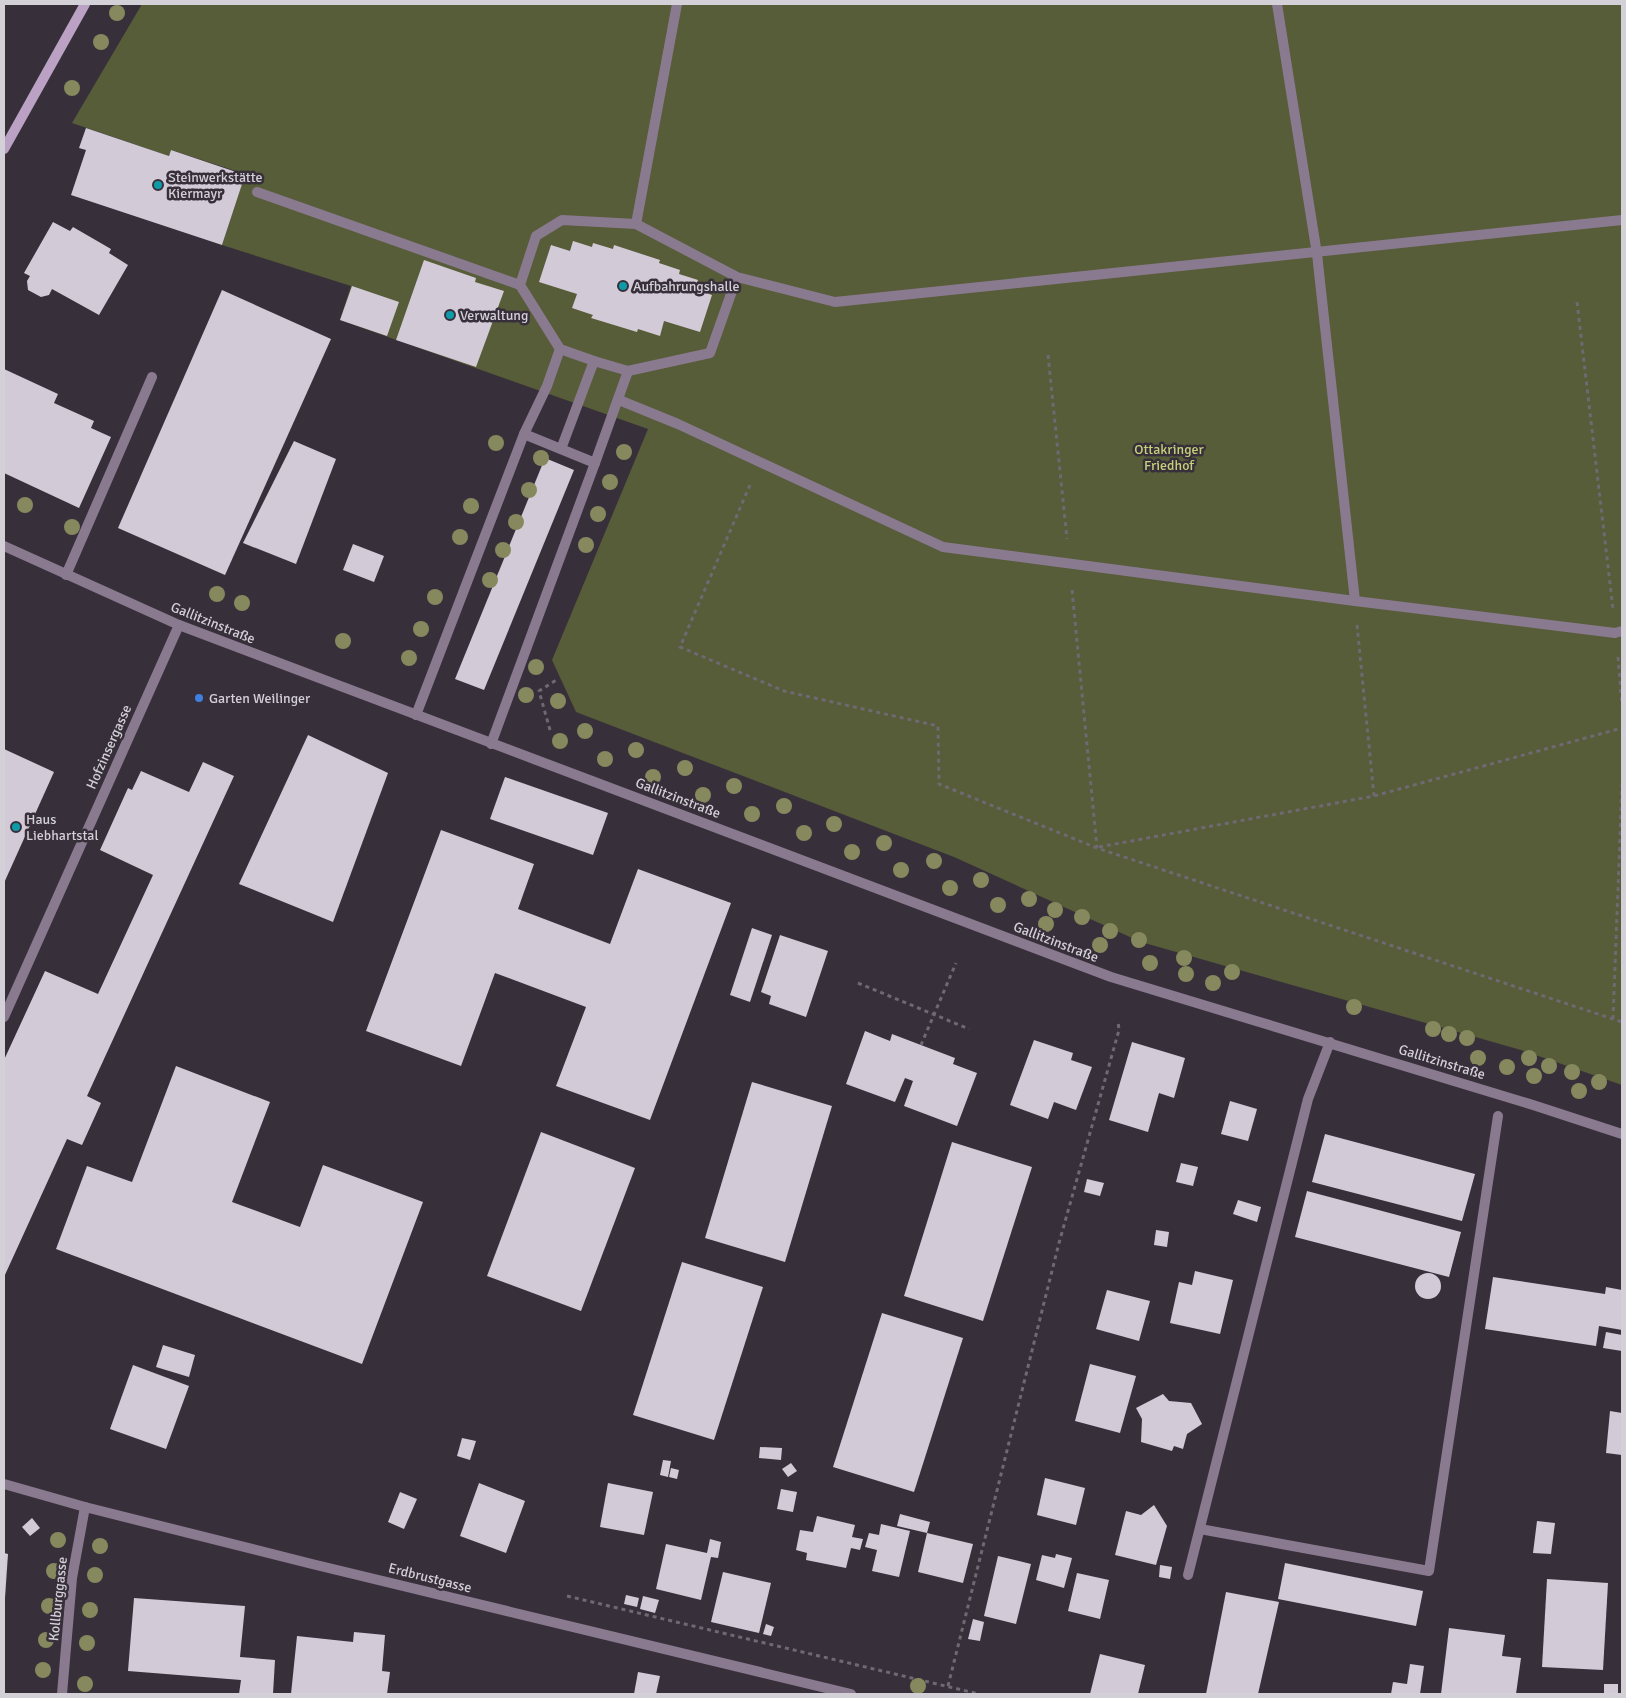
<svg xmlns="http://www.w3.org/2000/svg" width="1626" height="1698" font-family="Signika,sans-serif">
<rect width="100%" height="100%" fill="#37303b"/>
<polygon fill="#575c39" points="142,4 1622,4 1622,1085 1521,1050 1141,942 954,857 576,712 552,660 648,429 340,320 351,286 222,245 245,174 171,150 169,156 72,123"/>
<g fill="#d3cad7">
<polygon points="86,128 169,156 171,150 245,175 222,245 71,195 86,150 79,148"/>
<polygon points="53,222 70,231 73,227 111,249 109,253 128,265 99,315 52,289 49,295 41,297 28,290 27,281 30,276 24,273"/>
<polygon points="573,241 592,247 593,243 613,249 614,245 660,260 659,263 680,270 679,274 698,280 694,289 712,295 700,332 664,321 660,336 638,329 637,332 591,318 593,315 572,308 577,294 539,282 551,245 570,251"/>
<polygon points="424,260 476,278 475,282 504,291 476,367 396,340"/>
<polygon points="352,286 399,302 387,336 340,320"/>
<polygon points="222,290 331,339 225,575 118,528"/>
<polygon points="4,369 58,394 54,403 94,421 91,428 111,437 79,508 4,473"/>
<polygon points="294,441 336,459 296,564 243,543"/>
<polygon points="545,458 574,470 484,690 455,679"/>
<polygon points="353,544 384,556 374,582 343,570"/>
<polygon points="308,735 388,773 333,922 239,884"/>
<polygon points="4,749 54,772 4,883"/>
<polygon points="203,762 234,776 87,1096 101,1103 82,1145 67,1139 4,1277 4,1060 45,971 98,994 153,875 100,850 128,788 132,790 141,771 189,792"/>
<polygon points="505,777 608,813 593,855 490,819"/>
<polygon points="441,830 534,864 518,909 610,944 638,869 731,903 650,1120 556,1086 586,1007 495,973 461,1066 366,1031"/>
<polygon points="752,928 772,935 750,1002 730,995"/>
<polygon points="780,935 828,951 806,1017 769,1004 771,996 761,992"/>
<polygon points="865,1031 890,1041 892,1034 955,1058 953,1064 977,1073 957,1126 904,1106 913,1081 905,1078 895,1102 846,1084"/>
<polygon points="1034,1040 1073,1053 1071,1060 1092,1067 1076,1110 1054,1102 1048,1119 1010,1105"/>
<polygon points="1132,1042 1185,1058 1174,1098 1159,1093 1148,1132 1109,1120"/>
<polygon points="176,1066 270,1102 232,1202 300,1227 323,1165 423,1202 362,1364 56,1249 87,1166 132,1182"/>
<polygon points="752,1082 832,1106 785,1262 705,1238"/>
<polygon points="1230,1101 1257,1109 1248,1141 1221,1134"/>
<polygon points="541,1132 635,1168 581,1311 487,1276"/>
<polygon points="1325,1134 1475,1174 1462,1221 1312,1182"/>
<polygon points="952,1142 1032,1167 983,1321 904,1296"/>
<polygon points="1181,1163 1198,1167 1193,1186 1176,1182"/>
<polygon points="1087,1179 1104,1183 1100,1196 1084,1192"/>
<polygon points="1307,1191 1461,1232 1449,1277 1295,1237"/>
<polygon points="1238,1200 1261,1207 1257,1222 1233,1214"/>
<polygon points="1156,1230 1169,1232 1167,1247 1154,1245"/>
<polygon points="682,1262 763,1287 714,1440 633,1415"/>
<polygon points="1195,1271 1233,1280 1220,1334 1170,1323 1179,1282 1192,1285"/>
<circle cx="1428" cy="1286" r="13"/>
<polygon points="1493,1277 1605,1294 1606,1287 1622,1290 1622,1330 1599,1326 1596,1346 1485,1329"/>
<polygon points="1107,1290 1150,1301 1139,1341 1096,1329"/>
<polygon points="882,1313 963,1338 914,1492 833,1467"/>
<polygon points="1606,1332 1622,1335 1622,1351 1603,1348"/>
<polygon points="163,1345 195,1355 189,1377 156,1367"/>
<polygon points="1090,1364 1136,1376 1120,1433 1075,1421"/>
<polygon points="133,1365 189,1386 166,1449 110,1429"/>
<polygon points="1163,1394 1169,1401 1191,1403 1202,1424 1187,1434 1183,1449 1174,1446 1172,1451 1141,1442 1142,1419 1136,1408"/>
<polygon points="1610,1411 1622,1413 1622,1455 1606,1453"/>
<polygon points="462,1438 476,1441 470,1460 457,1456"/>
<polygon points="760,1447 782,1448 781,1460 759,1458"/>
<polygon points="663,1460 671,1461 668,1477 660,1475"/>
<polygon points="791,1463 797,1471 788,1477 782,1469"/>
<polygon points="671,1468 679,1470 677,1479 669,1477"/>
<polygon points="1045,1478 1085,1488 1076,1525 1037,1515"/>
<polygon points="479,1483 525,1501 506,1553 460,1536"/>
<polygon points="608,1483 653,1492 644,1535 600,1527"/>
<polygon points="781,1489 797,1492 793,1512 777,1509"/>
<polygon points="400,1492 417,1499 404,1529 388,1522"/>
<polygon points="1154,1505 1167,1526 1156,1565 1115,1555 1126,1511 1141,1515"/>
<polygon points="900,1514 930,1522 927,1533 897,1526"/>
<polygon points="817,1516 855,1525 852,1537 863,1539 860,1550 851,1548 846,1568 806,1560 807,1553 796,1550 800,1530 813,1532"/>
<polygon points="32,1518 40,1528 30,1536 22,1527"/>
<polygon points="1537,1521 1555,1523 1551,1554 1533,1553"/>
<polygon points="881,1524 910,1531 899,1577 872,1571 877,1550 865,1547 869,1533 879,1535"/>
<polygon points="927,1533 973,1544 963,1583 918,1572"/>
<polygon points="710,1539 721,1542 718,1558 711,1557 701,1600 656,1589 666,1544 707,1553"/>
<polygon points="4,1553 8,1554 5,1598 4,1598"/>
<polygon points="1056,1554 1072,1558 1064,1588 1036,1580 1042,1555 1055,1558"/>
<polygon points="998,1556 1031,1564 1016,1624 984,1616"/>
<polygon points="1285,1563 1423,1591 1416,1626 1278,1599"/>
<polygon points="1160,1565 1172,1567 1170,1579 1159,1577"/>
<polygon points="723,1572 771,1583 759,1633 711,1622"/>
<polygon points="1077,1573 1109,1580 1100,1619 1068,1611"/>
<polygon points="1547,1579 1608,1583 1603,1670 1542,1667"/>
<polygon points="1226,1592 1279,1602 1258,1694 1206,1694"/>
<polygon points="626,1595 639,1598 637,1607 624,1604"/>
<polygon points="643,1596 659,1600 655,1613 640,1609"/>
<polygon points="134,1598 245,1606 240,1657 275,1660 273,1694 239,1694 241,1680 128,1671"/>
<polygon points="973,1619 984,1622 980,1641 968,1639"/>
<polygon points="766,1624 774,1627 771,1636 763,1634"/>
<polygon points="1449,1628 1505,1635 1502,1656 1521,1658 1516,1694 1441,1694"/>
<polygon points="354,1632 385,1635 382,1671 390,1672 387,1694 291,1694 297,1636 353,1642"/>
<polygon points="1100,1654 1145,1665 1138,1694 1090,1694"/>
<polygon points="1410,1664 1424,1666 1420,1694 1391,1694 1393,1682 1407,1684"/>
<polygon points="638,1672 660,1676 656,1694 634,1694"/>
<rect x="1604" y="1684" width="14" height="10"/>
</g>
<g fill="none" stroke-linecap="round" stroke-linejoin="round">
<g stroke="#6f6972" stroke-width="3" stroke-dasharray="4 4" stroke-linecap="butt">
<polyline points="1577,302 1613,609"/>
<polyline points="1048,355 1067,539"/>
<polyline points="750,485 680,647 784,691 938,726 939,784 1097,848 1622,1022"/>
<polyline points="1072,590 1097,848"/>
<polyline points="1357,625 1374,796"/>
<polyline points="1618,657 1622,706"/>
<polyline points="550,730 539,691 558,679"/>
<polyline points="1099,847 1374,796 1622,728"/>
<polyline points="858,983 969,1029"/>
<polyline points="1613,1019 1622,784"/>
<polyline points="921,1045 956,963"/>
<polyline points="567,1596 979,1694"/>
<polyline points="948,1686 1059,1243 1119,1030 1118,1021"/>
</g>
<g stroke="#8a7a90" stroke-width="10">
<polyline points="1277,4 1317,254 1355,601"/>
<polyline points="257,192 520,285"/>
<polyline points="636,224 677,4"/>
<polyline points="737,277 710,353 628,371 594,361 560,349 520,285 536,236 562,220 636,224 737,277 835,302 1622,220"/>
<polyline points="619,400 678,424 943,547 1355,601 1615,633 1622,631"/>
<polyline points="524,434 547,386 560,349"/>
<polyline points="561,449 594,361"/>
<polyline points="595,463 628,371"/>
<polyline points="66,575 152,377"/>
<polyline points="1200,1529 1429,1571 1498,1116"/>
<polyline points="1188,1575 1308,1099 1330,1042"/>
</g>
<g stroke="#8a7a90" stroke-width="10">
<polyline points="4,546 179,625 1111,977 1533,1105 1622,1134"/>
<polyline points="416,715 524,434 595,463 491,744"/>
<polyline points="4,1017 179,625"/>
<polyline points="4,1484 85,1507 312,1564 851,1694"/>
<polyline points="62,1694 72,1578 85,1507"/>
</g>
<polyline stroke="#bba2c5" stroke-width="10" points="4,149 85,4"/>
</g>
<g fill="#85895d">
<circle cx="117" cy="13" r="8"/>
<circle cx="101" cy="42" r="8"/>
<circle cx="72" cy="88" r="8"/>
<circle cx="496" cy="443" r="8"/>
<circle cx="624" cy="452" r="8"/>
<circle cx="541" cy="458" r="8"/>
<circle cx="610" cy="482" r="8"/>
<circle cx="529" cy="490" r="8"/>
<circle cx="25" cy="505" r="8"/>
<circle cx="471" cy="506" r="8"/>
<circle cx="598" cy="514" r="8"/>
<circle cx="516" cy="522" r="8"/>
<circle cx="72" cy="527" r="8"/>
<circle cx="460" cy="537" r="8"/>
<circle cx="586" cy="545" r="8"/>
<circle cx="503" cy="550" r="8"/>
<circle cx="490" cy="580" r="8"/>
<circle cx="217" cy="594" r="8"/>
<circle cx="435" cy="597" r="8"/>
<circle cx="242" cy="603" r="8"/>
<circle cx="421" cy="629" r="8"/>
<circle cx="343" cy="641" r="8"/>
<circle cx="409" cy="658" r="8"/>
<circle cx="536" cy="667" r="8"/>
<circle cx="526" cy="695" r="8"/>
<circle cx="558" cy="701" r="8"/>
<circle cx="585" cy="731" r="8"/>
<circle cx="560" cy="741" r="8"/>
<circle cx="636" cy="750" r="8"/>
<circle cx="605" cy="759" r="8"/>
<circle cx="685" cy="768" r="8"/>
<circle cx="653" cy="777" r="8"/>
<circle cx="734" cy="786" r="8"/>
<circle cx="703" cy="795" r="8"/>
<circle cx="784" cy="806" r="8"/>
<circle cx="752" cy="814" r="8"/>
<circle cx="834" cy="824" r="8"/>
<circle cx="804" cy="833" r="8"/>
<circle cx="884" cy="843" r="8"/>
<circle cx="852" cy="852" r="8"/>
<circle cx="934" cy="861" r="8"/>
<circle cx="901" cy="870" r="8"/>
<circle cx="981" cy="880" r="8"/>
<circle cx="950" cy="888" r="8"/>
<circle cx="1029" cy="899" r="8"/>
<circle cx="998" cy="905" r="8"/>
<circle cx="1055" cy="910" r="8"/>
<circle cx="1082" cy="917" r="8"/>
<circle cx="1046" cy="924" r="8"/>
<circle cx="1110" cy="931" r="8"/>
<circle cx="1139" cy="940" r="8"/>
<circle cx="1100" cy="945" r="8"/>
<circle cx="1184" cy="958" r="8"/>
<circle cx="1150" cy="963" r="8"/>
<circle cx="1232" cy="972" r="8"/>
<circle cx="1186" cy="974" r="8"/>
<circle cx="1213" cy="983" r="8"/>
<circle cx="1354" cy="1007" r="8"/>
<circle cx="1433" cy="1029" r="8"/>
<circle cx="1449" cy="1034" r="8"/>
<circle cx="1467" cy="1038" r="8"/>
<circle cx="1478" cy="1058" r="8"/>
<circle cx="1529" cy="1058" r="8"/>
<circle cx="1549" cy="1066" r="8"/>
<circle cx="1507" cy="1067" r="8"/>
<circle cx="1572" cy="1072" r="8"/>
<circle cx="1534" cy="1076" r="8"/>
<circle cx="1599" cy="1082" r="8"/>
<circle cx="1579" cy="1091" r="8"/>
<circle cx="58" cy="1540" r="8"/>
<circle cx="100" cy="1546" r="8"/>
<circle cx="54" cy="1571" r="8"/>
<circle cx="95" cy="1575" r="8"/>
<circle cx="49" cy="1606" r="8"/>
<circle cx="90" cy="1610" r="8"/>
<circle cx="46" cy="1640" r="8"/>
<circle cx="87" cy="1643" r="8"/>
<circle cx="43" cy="1670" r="8"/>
<circle cx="85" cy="1684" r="8"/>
<circle cx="918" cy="1686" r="8"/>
</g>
<g fill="#0f9aa8" stroke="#37303b" stroke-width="2">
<circle cx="158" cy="185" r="5"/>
<circle cx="623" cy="286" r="5"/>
<circle cx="450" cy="315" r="5"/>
<circle cx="16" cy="827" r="5"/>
</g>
<circle fill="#3f7fe0" stroke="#37303b" stroke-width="2" cx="199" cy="698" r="5"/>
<g text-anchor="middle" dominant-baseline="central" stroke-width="5" stroke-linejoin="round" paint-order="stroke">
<g font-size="14" fill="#d4d0d7" stroke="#37303b" text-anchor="start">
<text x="168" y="177">Steinwerkstätte<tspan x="168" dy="16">Kiermayr</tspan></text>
<text x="633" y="286">Aufbahrungshalle</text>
<text x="460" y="315">Verwaltung</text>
<text x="209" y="698">Garten Weilinger</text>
<text x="26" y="819">Haus<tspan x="26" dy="16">Liebhartstal</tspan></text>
</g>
<g font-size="14" fill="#c5d178" stroke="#37303b">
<text x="1169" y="449">Ottakringer<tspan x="1169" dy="16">Friedhof</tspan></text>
</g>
<g font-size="14" fill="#d4d0d7" stroke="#37303b">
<text transform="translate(213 623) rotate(22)">Gallitzinstraße</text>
<text transform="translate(109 747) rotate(-66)">Hofzinsergasse</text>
<text transform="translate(678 798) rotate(21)">Gallitzinstraße</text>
<text transform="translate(1056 942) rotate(21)">Gallitzinstraße</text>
<text transform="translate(1442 1062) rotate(17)">Gallitzinstraße</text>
<text transform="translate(430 1578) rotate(14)">Erdbrustgasse</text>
<text transform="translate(58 1599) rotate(-84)">Kollburggasse</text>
</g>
</g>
<rect width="1626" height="1698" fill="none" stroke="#d4d0d7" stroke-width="10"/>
</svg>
